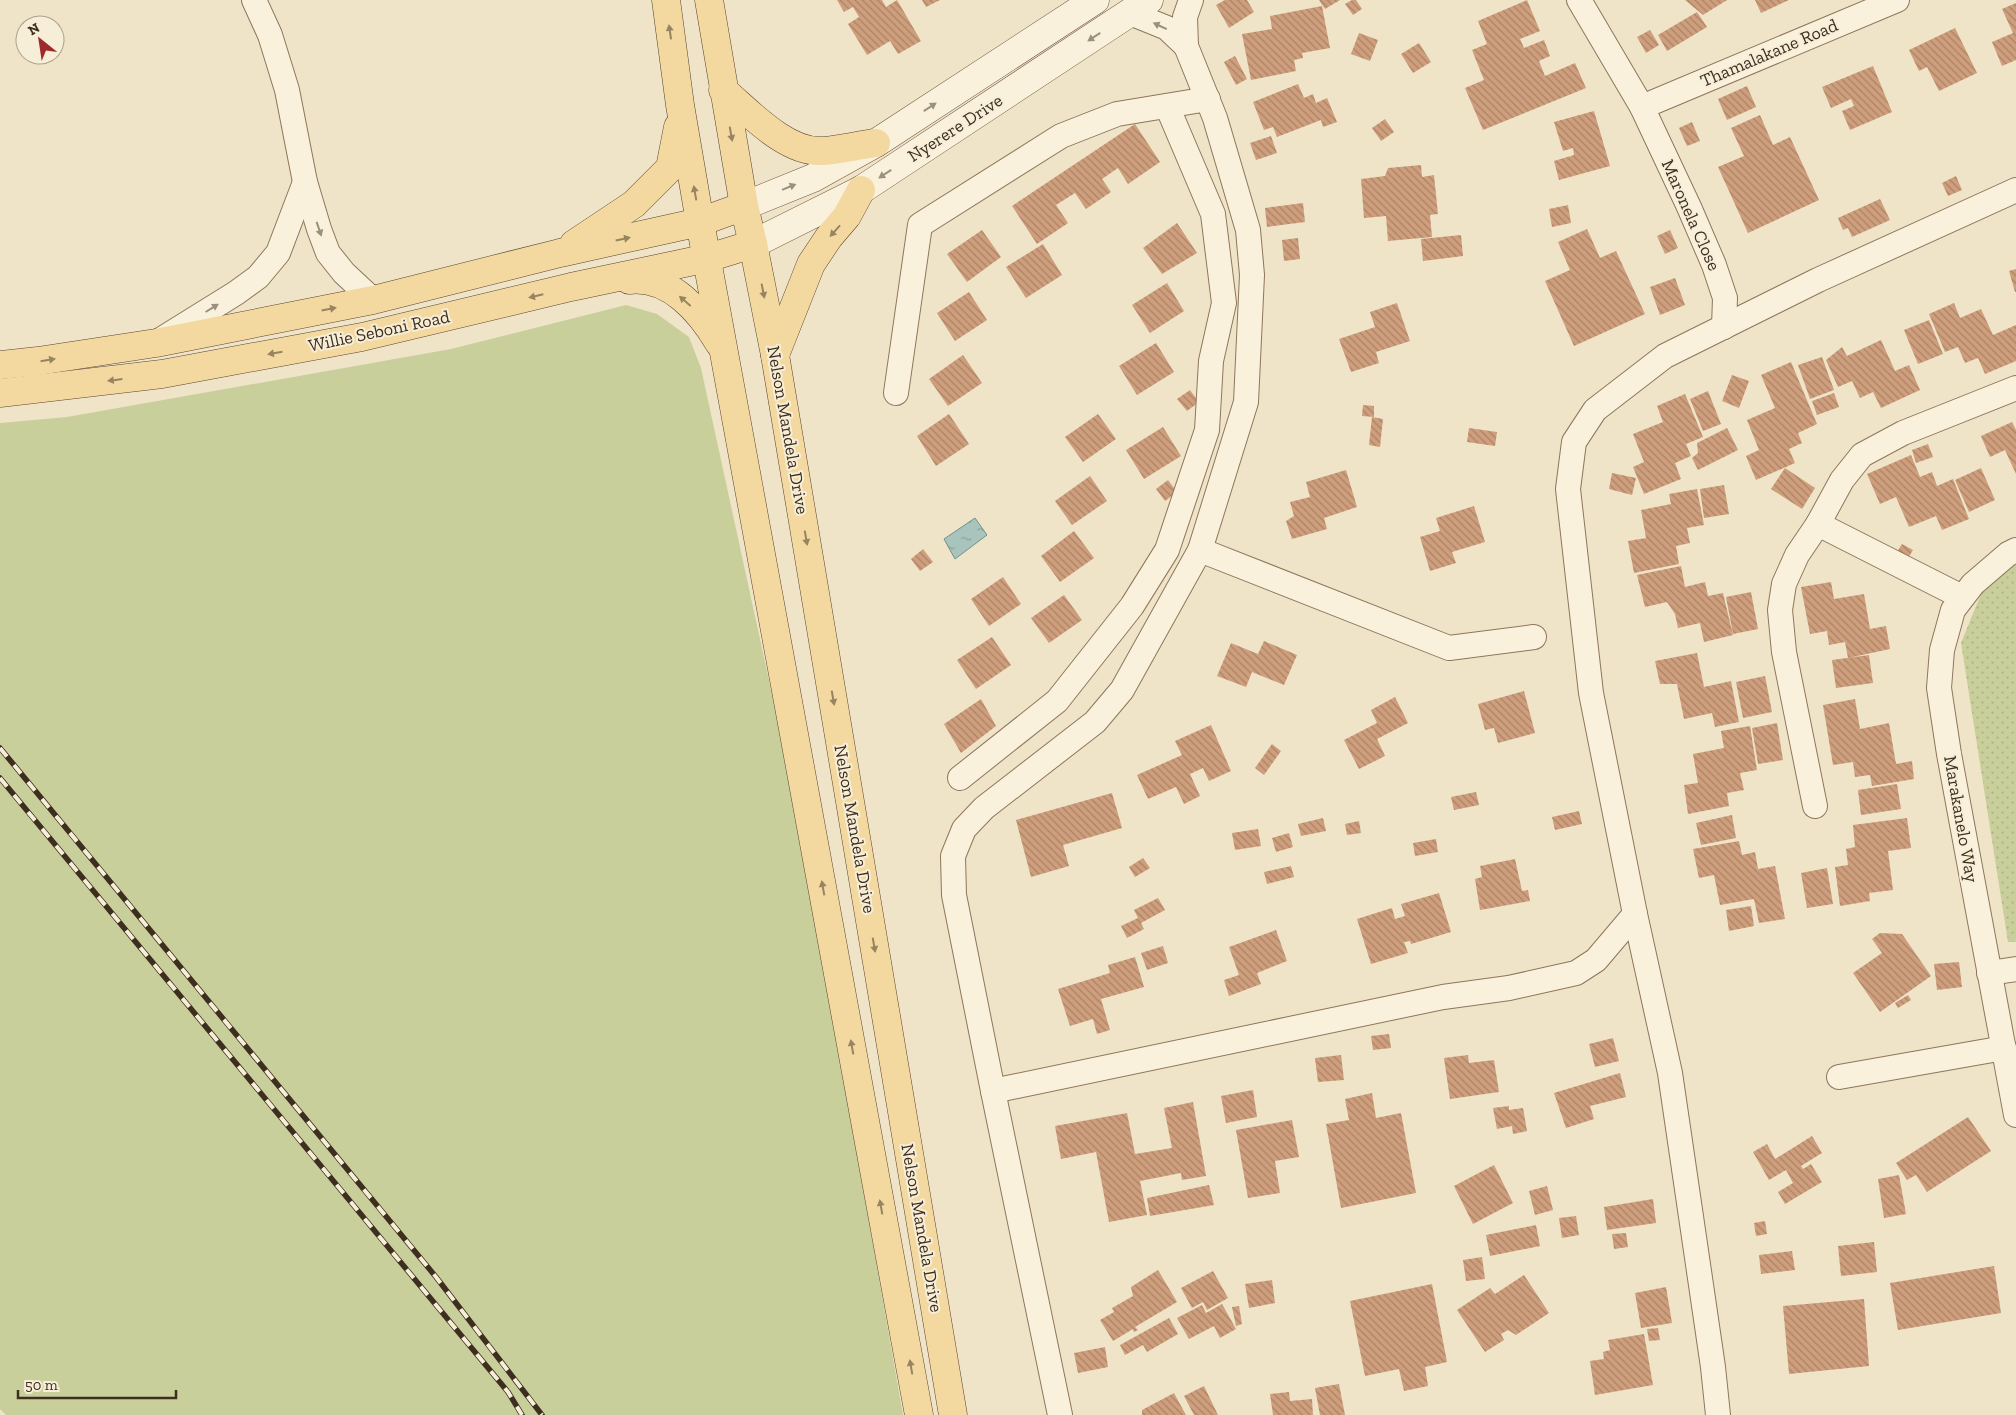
<svg xmlns="http://www.w3.org/2000/svg" width="2016" height="1415" font-family="'Zilla Slab',serif">
<defs>
<pattern id="park-dots" width="8" height="8" patternUnits="userSpaceOnUse" patternTransform="scale(1.25)"><rect width="8" height="8" fill="#c9cf9b"/><path d="M2 2h.1M6 6h.1" fill="none" stroke="#aeb285" stroke-width="1.8" stroke-linecap="round"/></pattern>
<pattern id="water-ripples" width="26" height="14" patternUnits="userSpaceOnUse" patternTransform="scale(1.25)"><rect width="26" height="14" fill="#a9c4bc"/><path d="M2 4q2-2 4 0t4 0M15 11q2-2 4 0t4 0" fill="none" stroke="#8ba098"/></pattern>
<pattern id="building-back-hatch" width="6" height="6" patternUnits="userSpaceOnUse" patternTransform="scale(1.25)"><rect width="6" height="6" fill="#cf9f7d"/><path d="M-1 5l2 2M0 0l6 6M5-1l2 2" fill="none" stroke="#a98266"/></pattern>
</defs>
<rect width="100%" height="100%" fill="#f0e4c8"/>
<polygon fill="#c9cf9b" points="626,305 657,314 689,337 701,368 780,731 828,988 903,1415 6,1415 0,1409 0,423 67,417 451,349"/>
<polygon fill="url(#park-dots)" points="2016,551 2016,942 2008,942 1961,643 1983,589"/>
<polygon fill="url(#water-ripples)" stroke="#6f938a" points="975,518 987,535 955,559 944,539"/>
<g fill="url(#building-back-hatch)">
<polygon points="837,0 882,0 886,7 897,0 921,41 898,54 890,41 867,55 848,24 859,17 853,7 844,12"/>
<polygon points="922,0 940,0 926,7"/>
<polygon points="1225,0 1247,0 1254,12 1229,28 1216,5"/>
<polygon points="1319,0 1340,0 1325,9"/>
<polygon points="1352,0 1356,0 1362,9 1353,15 1345,4"/>
<polygon points="1527,0 1540,31 1520,39 1524,48 1544,40 1550,56 1539,61 1545,76 1575,63 1586,88 1483,130 1465,88 1484,80 1472,50 1487,44 1478,21"/>
<polygon points="1685,0 1727,0 1703,15"/>
<polygon points="1755,0 1789,0 1761,13"/>
<polygon points="2016,3 2016,60 2002,66 1992,42 2013,33 2002,9"/>
<polygon points="1322,6 1330,48 1302,53 1303,58 1294,60 1296,71 1251,80 1242,34 1272,29 1270,16"/>
<polygon points="1697,12 1707,27 1667,51 1658,35"/>
<polygon points="1955,28 1977,73 1939,91 1927,67 1919,71 1909,50"/>
<polygon points="1650,30 1659,45 1646,53 1637,37"/>
<polygon points="1359,33 1378,40 1370,61 1351,54"/>
<polygon points="1419,43 1431,62 1413,73 1401,54"/>
<polygon points="1235,56 1247,79 1236,85 1224,62"/>
<polygon points="1873,66 1892,112 1850,130 1842,111 1854,106 1851,99 1831,108 1822,87"/>
<polygon points="1298,84 1304,98 1313,94 1316,103 1327,98 1337,122 1323,127 1321,120 1277,137 1273,127 1264,130 1253,102"/>
<polygon points="1747,86 1756,107 1727,120 1718,99"/>
<polygon points="1594,111 1610,166 1559,180 1554,161 1574,155 1573,148 1563,151 1554,122"/>
<polygon points="1760,115 1773,145 1790,137 1819,200 1748,233 1718,167 1744,156 1731,128"/>
<polygon points="1385,119 1394,132 1381,141 1372,128"/>
<polygon points="1692,122 1700,141 1687,146 1679,128"/>
<polygon points="1135,124 1160,162 1128,184 1118,168 1102,179 1111,192 1086,209 1075,193 1056,205 1068,223 1037,244 1012,206"/>
<polygon points="1271,136 1277,153 1256,160 1250,143"/>
<polygon points="1421,165 1422,177 1434,175 1438,214 1430,215 1432,237 1388,241 1386,216 1364,218 1361,179 1385,176 1388,168"/>
<polygon points="1956,176 1962,190 1948,196 1942,183"/>
<polygon points="1880,199 1890,220 1852,237 1848,228 1843,230 1838,218"/>
<polygon points="1303,203 1305,222 1267,227 1265,208"/>
<polygon points="1568,205 1571,223 1552,227 1549,209"/>
<polygon points="1177,223 1197,253 1162,274 1143,248"/>
<polygon points="1587,229 1600,258 1616,251 1645,314 1574,346 1545,281 1570,270 1558,242"/>
<polygon points="982,230 1001,257 967,282 947,254"/>
<polygon points="1670,230 1678,248 1665,254 1657,236"/>
<polygon points="1461,235 1463,256 1423,261 1421,239"/>
<polygon points="1298,238 1300,259 1284,261 1282,240"/>
<polygon points="1043,244 1062,275 1026,298 1006,267"/>
<polygon points="2016,269 2016,292 2015,292 2009,271"/>
<polygon points="1675,278 1685,305 1660,315 1650,287"/>
<polygon points="1167,283 1184,311 1150,333 1132,305"/>
<polygon points="969,292 987,320 955,341 937,313"/>
<polygon points="1397,303 1410,341 1376,352 1379,363 1351,372 1339,339 1375,327 1370,312"/>
<polygon points="1954,303 1960,318 1981,309 1993,335 2016,325 2016,361 1985,374 1978,358 1965,363 1958,347 1945,352 1929,314"/>
<polygon points="1929,320 1943,354 1918,364 1904,330"/>
<polygon points="1881,340 1895,371 1909,365 1920,390 1881,408 1873,392 1860,398 1852,381 1838,387 1826,360 1842,347 1847,356"/>
<polygon points="1156,343 1174,372 1137,395 1119,366"/>
<polygon points="963,355 982,383 948,406 929,379"/>
<polygon points="1822,357 1834,390 1810,399 1798,365"/>
<polygon points="1791,362 1817,424 1798,433 1802,443 1789,449 1795,463 1756,480 1746,456 1759,450 1747,420 1775,408 1761,375"/>
<polygon points="1732,375 1749,381 1739,408 1722,401"/>
<polygon points="1190,390 1199,402 1187,411 1177,399"/>
<polygon points="1708,391 1721,424 1703,431 1690,399"/>
<polygon points="1834,393 1839,407 1817,415 1812,401"/>
<polygon points="1685,394 1703,437 1686,444 1691,456 1675,463 1681,479 1644,494 1633,467 1644,462 1633,434 1663,422 1657,406"/>
<polygon points="1363,405 1374,406 1374,417 1362,416"/>
<polygon points="949,414 969,444 936,466 917,436"/>
<polygon points="1098,414 1116,439 1083,462 1065,437"/>
<polygon points="1372,417 1383,419 1380,447 1369,445"/>
<polygon points="2012,422 2016,430 2016,474 2005,450 1990,457 1981,436"/>
<polygon points="1163,427 1181,456 1144,479 1126,450"/>
<polygon points="1469,428 1497,432 1495,446 1467,442"/>
<polygon points="1727,428 1738,450 1698,470 1692,458 1698,453 1697,443"/>
<polygon points="1928,444 1933,457 1916,463 1912,450"/>
<polygon points="1911,455 1920,477 1932,472 1937,486 1953,479 1969,519 1942,530 1936,516 1909,527 1896,497 1880,504 1867,474"/>
<polygon points="1785,468 1815,488 1802,509 1771,489"/>
<polygon points="1981,468 1995,500 1969,512 1955,480"/>
<polygon points="1346,470 1357,507 1324,518 1327,529 1292,539 1286,521 1294,516 1290,502 1310,497 1306,482"/>
<polygon points="1612,473 1636,478 1632,495 1609,489"/>
<polygon points="1090,476 1107,501 1072,525 1055,501"/>
<polygon points="1168,480 1177,492 1165,501 1156,489"/>
<polygon points="1724,485 1729,514 1704,518 1700,489"/>
<polygon points="1697,489 1704,525 1687,528 1690,543 1676,546 1679,564 1634,573 1628,541 1646,538 1641,510 1671,504 1669,494"/>
<polygon points="1474,506 1485,542 1452,552 1456,563 1430,571 1420,537 1440,531 1436,518"/>
<polygon points="1074,531 1094,558 1060,582 1041,556"/>
<polygon points="1902,544 1913,550 1905,563 1894,557"/>
<polygon points="923,549 933,562 920,571 911,559"/>
<polygon points="1681,566 1685,587 1705,582 1708,596 1723,593 1733,635 1704,642 1700,623 1678,628 1675,614 1667,602 1645,607 1637,575"/>
<polygon points="1003,577 1021,604 989,626 971,599"/>
<polygon points="1831,582 1834,599 1864,594 1870,629 1886,626 1890,649 1848,658 1845,642 1829,645 1827,631 1810,634 1801,587"/>
<polygon points="1751,592 1758,629 1733,634 1726,597"/>
<polygon points="1064,595 1082,620 1049,643 1031,618"/>
<polygon points="992,637 1011,665 976,689 957,660"/>
<polygon points="1264,641 1297,655 1284,685 1252,672 1246,687 1217,676 1231,643 1258,654"/>
<polygon points="1697,653 1704,687 1731,681 1739,722 1715,727 1712,713 1684,719 1677,684 1660,684 1655,661"/>
<polygon points="1869,655 1873,683 1836,688 1832,660"/>
<polygon points="1765,676 1772,712 1743,718 1736,682"/>
<polygon points="1524,691 1535,733 1498,743 1494,728 1485,730 1478,704"/>
<polygon points="1395,697 1408,723 1377,739 1385,756 1359,769 1344,740 1377,723 1371,710"/>
<polygon points="981,699 996,726 961,753 944,724"/>
<polygon points="1855,699 1860,729 1889,723 1896,764 1912,761 1914,779 1872,786 1870,775 1855,777 1853,762 1833,765 1823,705"/>
<polygon points="1777,723 1783,760 1758,764 1752,728"/>
<polygon points="1211,725 1231,771 1209,781 1203,768 1190,774 1200,796 1184,804 1176,787 1148,799 1137,775 1182,755 1175,741"/>
<polygon points="1750,726 1757,770 1740,773 1744,790 1727,793 1729,806 1688,814 1684,785 1698,783 1693,754 1724,748 1721,731"/>
<polygon points="1272,744 1281,751 1264,775 1255,768"/>
<polygon points="1897,784 1901,809 1861,815 1858,790"/>
<polygon points="1476,792 1479,805 1454,810 1451,797"/>
<polygon points="1112,793 1122,828 1063,845 1069,866 1031,877 1016,820"/>
<polygon points="1579,811 1582,824 1555,830 1552,817"/>
<polygon points="1732,815 1736,838 1701,845 1696,823"/>
<polygon points="1323,818 1326,831 1301,836 1298,824"/>
<polygon points="1907,818 1911,848 1888,851 1893,890 1869,893 1870,901 1840,906 1835,867 1848,865 1846,849 1855,847 1853,825"/>
<polygon points="1359,821 1361,833 1347,835 1345,824"/>
<polygon points="1258,829 1261,846 1235,850 1232,833"/>
<polygon points="1289,833 1293,847 1276,852 1272,838"/>
<polygon points="1436,839 1438,852 1415,856 1413,843"/>
<polygon points="1739,841 1742,855 1755,852 1758,869 1775,866 1785,919 1759,923 1754,899 1720,905 1714,875 1699,878 1693,849"/>
<polygon points="1143,858 1150,868 1135,877 1129,867"/>
<polygon points="1515,859 1522,891 1528,890 1530,901 1480,910 1475,879 1482,877 1480,866"/>
<polygon points="1291,866 1294,877 1267,884 1264,872"/>
<polygon points="1827,868 1833,904 1807,908 1801,873"/>
<polygon points="1439,893 1451,932 1411,944 1410,941 1404,942 1408,953 1371,964 1357,919 1392,908 1395,919 1405,916 1401,904"/>
<polygon points="1158,898 1165,910 1141,923 1144,929 1127,938 1121,926 1138,918 1134,910"/>
<polygon points="1751,906 1754,926 1729,931 1726,910"/>
<polygon points="1276,930 1287,961 1257,973 1261,984 1229,996 1224,980 1239,975 1229,947"/>
<polygon points="1880,933 1902,934 1931,976 1880,1012 1853,973 1882,953 1872,939"/>
<polygon points="1163,946 1168,963 1147,970 1141,953"/>
<polygon points="1135,957 1144,987 1101,999 1110,1030 1097,1034 1093,1019 1070,1026 1058,989 1110,973 1108,965"/>
<polygon points="1959,962 1962,987 1937,990 1934,964"/>
<polygon points="1908,995 1911,1000 1898,1008 1895,1003"/>
<polygon points="1389,1034 1391,1048 1373,1050 1371,1036"/>
<polygon points="1613,1038 1619,1061 1595,1067 1589,1044"/>
<polygon points="1341,1055 1344,1080 1318,1082 1315,1058"/>
<polygon points="1468,1055 1469,1063 1494,1060 1499,1092 1450,1099 1444,1058"/>
<polygon points="1620,1073 1626,1097 1590,1106 1594,1119 1566,1128 1554,1093"/>
<polygon points="1253,1090 1257,1117 1226,1123 1221,1096"/>
<polygon points="1372,1093 1376,1118 1401,1113 1416,1193 1341,1208 1326,1124 1349,1120 1345,1099"/>
<polygon points="1193,1102 1206,1176 1182,1180 1181,1173 1140,1181 1147,1215 1109,1222 1096,1152 1061,1159 1055,1126 1127,1113 1135,1154 1172,1148 1164,1108"/>
<polygon points="1509,1106 1509,1110 1523,1108 1527,1131 1513,1134 1512,1126 1497,1129 1493,1108"/>
<polygon points="1968,1117 1991,1151 1927,1192 1916,1175 1907,1180 1896,1163"/>
<polygon points="1292,1120 1299,1157 1275,1161 1280,1193 1248,1198 1236,1130"/>
<polygon points="1812,1136 1822,1153 1801,1166 1803,1169 1811,1164 1822,1182 1785,1204 1778,1192 1793,1183 1786,1170 1769,1180 1753,1152 1767,1144 1775,1159"/>
<polygon points="1494,1165 1513,1203 1473,1224 1454,1186"/>
<polygon points="1899,1175 1906,1214 1884,1218 1878,1179"/>
<polygon points="1209,1185 1214,1205 1150,1216 1147,1198"/>
<polygon points="1547,1186 1553,1210 1535,1215 1529,1191"/>
<polygon points="1653,1199 1656,1223 1607,1230 1604,1207"/>
<polygon points="1576,1216 1579,1235 1562,1238 1559,1218"/>
<polygon points="1765,1221 1767,1234 1756,1236 1754,1223"/>
<polygon points="1536,1225 1540,1246 1490,1256 1486,1235"/>
<polygon points="1626,1233 1628,1247 1614,1249 1612,1234"/>
<polygon points="1874,1242 1877,1272 1841,1276 1838,1246"/>
<polygon points="1792,1251 1795,1270 1761,1274 1759,1255"/>
<polygon points="1482,1257 1485,1279 1466,1281 1463,1260"/>
<polygon points="1994,1266 2001,1313 1898,1330 1890,1283"/>
<polygon points="1158,1270 1177,1302 1135,1327 1138,1330 1134,1332 1133,1329 1113,1341 1100,1320 1114,1312 1112,1308 1133,1296 1131,1287"/>
<polygon points="1213,1271 1228,1298 1207,1310 1203,1302 1192,1308 1181,1288"/>
<polygon points="1524,1275 1549,1313 1516,1335 1508,1330 1501,1334 1504,1340 1485,1352 1457,1310 1490,1288 1495,1294"/>
<polygon points="1272,1280 1275,1303 1249,1308 1245,1284"/>
<polygon points="1432,1284 1447,1362 1425,1367 1428,1386 1404,1391 1399,1369 1365,1376 1350,1301"/>
<polygon points="1666,1287 1672,1323 1641,1328 1635,1293"/>
<polygon points="1864,1299 1869,1366 1789,1374 1783,1306"/>
<polygon points="1222,1304 1236,1329 1220,1338 1214,1326 1189,1339 1177,1318 1202,1305 1206,1313"/>
<polygon points="1239,1306 1242,1324 1236,1326 1232,1307"/>
<polygon points="1169,1318 1178,1334 1147,1352 1143,1345 1125,1355 1120,1345"/>
<polygon points="1658,1328 1660,1340 1649,1341 1647,1329"/>
<polygon points="1644,1334 1653,1385 1595,1395 1590,1361 1604,1359 1603,1352 1610,1350 1608,1340"/>
<polygon points="1105,1347 1108,1367 1078,1373 1074,1353"/>
<polygon points="1339,1384 1345,1415 1320,1415 1315,1388"/>
<polygon points="1204,1386 1218,1415 1194,1415 1184,1396"/>
<polygon points="1289,1392 1290,1401 1312,1399 1313,1415 1273,1415 1270,1394"/>
<polygon points="1174,1393 1186,1415 1142,1415 1142,1410"/>
</g>
<g fill="none" stroke-linecap="round" stroke-linejoin="round">
<g stroke="#8d765c" stroke-width="26">
<g id="minor">
<polyline points="254,0 270,35 287,90 305,182 319,229 328,253 344,273 373,300"/>
<polyline points="1579,0 1642,107 1689,207 1714,265 1725,298 1724,327"/>
<polyline points="1130,13 1167,28 1186,46"/>
<polyline points="1642,107 1897,0"/>
<polyline points="162,339 236,293 258,277 278,253 305,182"/>
<polyline points="896,393 920,225 1061,136 1117,114 1208,99"/>
<polyline points="1818,524 1962,597"/>
<polyline points="1200,550 1449,648 1534,637"/>
<polyline points="2016,550 2008,554 1973,584 1953,610 1942,650 1939,688 1949,754 2016,1115"/>
<polyline points="960,778 1057,701 1132,606 1167,550 1207,430 1211,361 1224,303 1213,214 1167,106"/>
<polyline points="1815,806 1784,652 1780,610 1784,584 1797,555 1818,524 1842,480 1862,455 1903,433 2016,388"/>
<polyline points="1989,973 2016,969"/>
<polyline points="1839,1077 2004,1048"/>
<polyline points="993,1091 1443,997 1509,988 1576,973 1596,960 1635,914"/>
<polyline points="1060,1415 993,1091 954,895 953,856 964,829 984,808 1095,722 1122,690 1200,550 1246,402 1252,275 1248,230 1215,118 1186,46 1185,17 1191,0"/>
<polyline points="1718,1415 1713,1367 1670,1073 1635,914 1591,693 1568,489 1574,442 1595,410 1665,356 1818,280 2016,190"/>
</g>
</g>
<g stroke="#6f573f" stroke-width="29">
<g id="secondary">
<polyline points="744,206 813,178 876,143 1095,0"/>
<polyline points="753,244 861,190 1149,0"/>
</g>
</g>
<g stroke="#5b4430" stroke-width="29">
<g id="primary">
<polyline points="666,0 680,105 700,222 919,1415"/>
<polyline points="709,0 744,206 753,244 775,355 953,1415"/>
<path d="M723,90C749,112 786,153 822,151C840,150 858,145 876,143"/>
<polyline points="574,244 634,204 670,168 678,127"/>
<path d="M629,280C670,275 701,312 719,343"/>
<polyline points="775,355 811,264 829,237 847,216 861,190"/>
<polyline points="0,365 38,361 156,343 373,300 560,253 700,222 744,206"/>
<polyline points="0,393 162,374 362,337 571,287 708,258 753,244"/>
</g>
</g>
<use href="#minor" stroke="#faf1dc" stroke-width="24"/>
<use href="#secondary" stroke="#faf1dc" stroke-width="28"/>
<use href="#primary" stroke="#f3d9a0" stroke-width="28"/>
<g stroke="#3d2e20" stroke-width="5.5">
<g id="rail">
<polyline points="0,748 436,1277 542,1415"/>
<polyline points="0,778 508,1392 522,1415"/>
</g>
</g>
<use href="#rail" stroke="#f7eed8" stroke-width="4" stroke-dasharray="11" stroke-linecap="butt"/>
</g>
<defs><path id="oneway-solid" d="M-6-.8H1V-3.2L6.5 0L1 3.2V.8H-6Z" transform="scale(1.25)"/></defs>
<g fill="#9c907e">
<use href="#oneway-solid" transform="translate(1160 26) rotate(-155)"/>
<use href="#oneway-solid" transform="translate(1094 37) rotate(147)"/>
<use href="#oneway-solid" transform="translate(930 107) rotate(-33)"/>
<use href="#oneway-solid" transform="translate(885 174) rotate(147)"/>
<use href="#oneway-solid" transform="translate(789 187) rotate(-22)"/>
<use href="#oneway-solid" transform="translate(319 229) rotate(71)"/>
<use href="#oneway-solid" transform="translate(212 308) rotate(-32)"/>
</g>
<g fill="#988460">
<use href="#oneway-solid" transform="translate(670 32) rotate(-98)"/>
<use href="#oneway-solid" transform="translate(731 134) rotate(80)"/>
<use href="#oneway-solid" transform="translate(695 193) rotate(-100)"/>
<use href="#oneway-solid" transform="translate(835 231) rotate(132)"/>
<use href="#oneway-solid" transform="translate(623 239) rotate(-12)"/>
<use href="#oneway-solid" transform="translate(763 291) rotate(79)"/>
<use href="#oneway-solid" transform="translate(536 296) rotate(167)"/>
<use href="#oneway-solid" transform="translate(685 301) rotate(-139)"/>
<use href="#oneway-solid" transform="translate(329 309) rotate(-11)"/>
<use href="#oneway-solid" transform="translate(275 353) rotate(170)"/>
<use href="#oneway-solid" transform="translate(48 360) rotate(-9)"/>
<use href="#oneway-solid" transform="translate(115 380) rotate(173)"/>
<use href="#oneway-solid" transform="translate(806 538) rotate(80)"/>
<use href="#oneway-solid" transform="translate(833 698) rotate(80)"/>
<use href="#oneway-solid" transform="translate(823 888) rotate(-100)"/>
<use href="#oneway-solid" transform="translate(874 945) rotate(80)"/>
<use href="#oneway-solid" transform="translate(852 1047) rotate(-100)"/>
<use href="#oneway-solid" transform="translate(881 1207) rotate(-100)"/>
<use href="#oneway-solid" transform="translate(911 1367) rotate(-100)"/>
</g>
<g text-anchor="middle" dominant-baseline="central" stroke-width="4" stroke-linejoin="round" paint-order="stroke">
<g font-size="18" fill="#3d2e20" stroke="#f7eed8">
<text transform="translate(1769 53) rotate(-23)">Thamalakane Road</text>
<text transform="translate(955 128) rotate(-33)">Nyerere Drive</text>
<text transform="translate(1691 215) rotate(66)">Maronela Close</text>
<text transform="translate(379 331) rotate(-12)">Willie Seboni Road</text>
<text transform="translate(788 430) rotate(80)">Nelson Mandela Drive</text>
<text transform="translate(1961 819) rotate(80)">Marakanelo Way</text>
<text transform="translate(855 829) rotate(80)">Nelson Mandela Drive</text>
<text transform="translate(922 1228) rotate(80)">Nelson Mandela Drive</text>
</g>
</g>
<g transform="translate(40 40) rotate(330)"><circle r="24" fill="#f7eed8" stroke="#ada18e"/>
<path d="M0-4L9 19L0 12L-9 19Z" fill="#9e2a2b"/>
<text y="-8" font-size="14" font-weight="bold" text-anchor="middle" fill="#3d2e20">N</text>
</g>
<path d="M18 1390v8h158v-8" fill="none" stroke="#3d2e20" stroke-width="2.5"/>
<text x="25" y="1390" font-size="15" fill="#3d2e20" stroke="#f7eed8" stroke-width="4" paint-order="stroke">50 m</text>
</svg>
